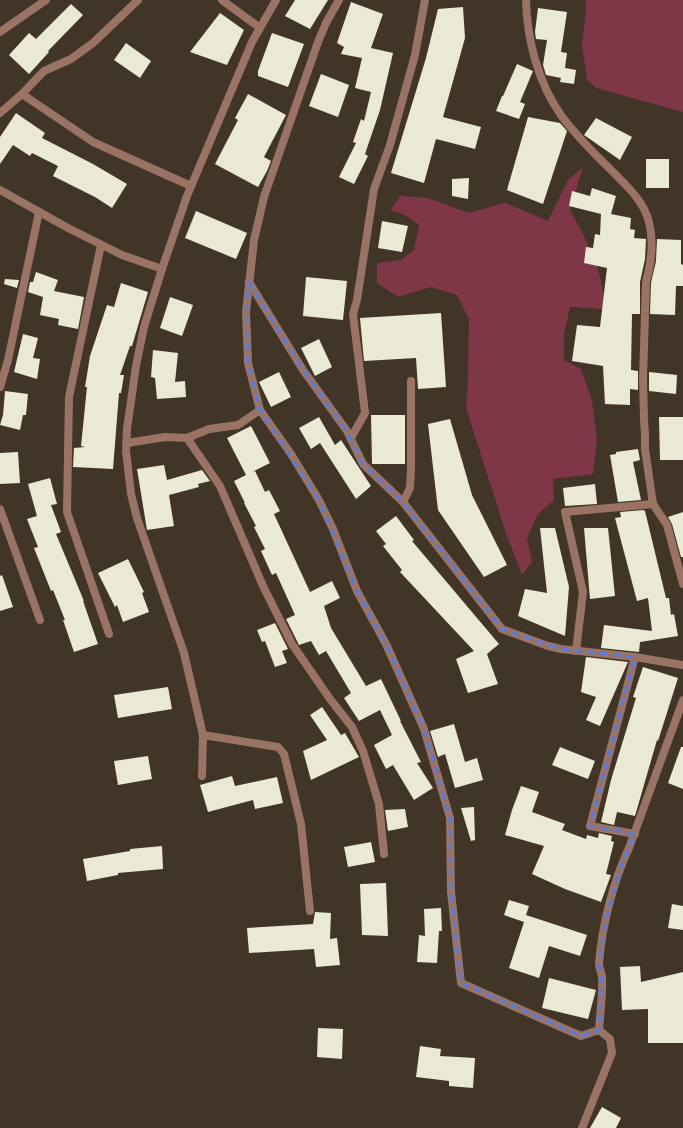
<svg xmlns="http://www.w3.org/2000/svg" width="683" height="1128" font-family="'PT Serif',serif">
<rect width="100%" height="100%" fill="#403527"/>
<g fill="#7f3748">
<polygon points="586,0 683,0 683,112 596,88 587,79 582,44 586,12"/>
<path d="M583,167L570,210C587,241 605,274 604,309L570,307L564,334V360L581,369L592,401L597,440L593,474L553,479L554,500L538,514L527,538L532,562L522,575L506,533L466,408L468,377L469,319L457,295L431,287L398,297L377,283V263L401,260L414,250L419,225L405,215L391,210L400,196L428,198L469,213L505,203L548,221L568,180Z"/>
</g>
<g fill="#eae9d4">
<polygon points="295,0 328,0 310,29 285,16"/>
<polygon points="351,2 383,14 371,48 393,53 380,110 365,154 368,156 354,184 339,177 356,143 353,142 361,119 364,121 371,92 355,88 362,58 341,54 344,47 337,43"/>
<polygon points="71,4 83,15 48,51 49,52 29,74 9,55 29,33 36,39"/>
<polygon points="463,7 465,38 443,117 481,127 475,149 436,139 424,183 391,173 426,58 438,9"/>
<polygon points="538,8 567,12 561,52 567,53 565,68 576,70 574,84 560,82 561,78 546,75 543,65 547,40 536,39 535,32"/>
<polygon points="220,13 244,30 227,65 190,52"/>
<polygon points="272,33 304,44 288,87 258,76 258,71"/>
<polygon points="126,43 151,61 140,78 114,60"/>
<polygon points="517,64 533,71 520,102 525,104 519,119 496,111 502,96 503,96"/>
<polygon points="321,74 349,85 338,117 309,106"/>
<polygon points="248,94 286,115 264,157 271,161 267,171 258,187 215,164 238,120 235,118"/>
<polygon points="16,113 45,133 42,138 93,164 127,184 112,208 95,197 53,176 58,166 32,153 30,156 13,145 0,164 0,137"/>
<polygon points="528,117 560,123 567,131 543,204 507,190"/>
<polygon points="596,118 632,137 620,160 584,135"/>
<rect x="646" y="159" width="23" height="29"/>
<polygon points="469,178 468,199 452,196 452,179"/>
<polygon points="592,188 616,196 611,214 631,218 630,229 635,230 634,238 646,239 645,259 640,282 640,314 632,314 631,370 638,371 638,390 630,389 630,405 605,404 603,366 572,361 577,325 600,327 607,268 584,263 586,247 593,248 595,234 600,235 601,214 569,206 572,191 590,196"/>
<polygon points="196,211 247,233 236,259 185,238"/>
<polygon points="382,221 408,226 402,252 378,248"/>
<polygon points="657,239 681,240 681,264 683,265 683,286 676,286 675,315 650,314 651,283 656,261"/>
<polygon points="36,272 58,280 54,291 84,297 78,329 58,325 59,319 40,315 43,297 28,292 30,282 33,282"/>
<polygon points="306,277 347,281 343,320 303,316"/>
<polygon points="5,279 19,280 17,288 4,284"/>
<polygon points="121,283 148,292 132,346 130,346 120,375 124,375 121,393 119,393 113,469 73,467 74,448 85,447 81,446 87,387 85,387 90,356 107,305 114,307"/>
<polygon points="170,297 193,305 182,336 160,328"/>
<polygon points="441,313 446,387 418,389 416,358 364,361 360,318"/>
<polygon points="23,334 38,338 33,358 40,359 37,379 14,372"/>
<polygon points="319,339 332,367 315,376 301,348"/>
<polygon points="153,350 178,353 175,382 185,381 186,397 157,399 155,378 151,377"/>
<polygon points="279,372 291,397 271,407 259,382"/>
<polygon points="649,372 677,375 676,394 649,391"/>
<polygon points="5,391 28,394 26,415 23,415 20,430 0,425 3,415"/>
<polygon points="371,415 405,415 405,464 372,464"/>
<polygon points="319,417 335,445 341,440 371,486 356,499 320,443 311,449 299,428"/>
<polygon points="659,417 683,417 683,460 660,460"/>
<polygon points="450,419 472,495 507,565 484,577 438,510 428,424"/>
<polygon points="251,426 270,463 252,472 255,471 265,492 269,490 280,511 274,514 310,592 332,581 340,598 324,606 331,628 366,686 381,679 401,721 400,721 421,762 417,763 433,788 414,800 393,765 386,769 374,745 392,735 380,710 359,721 344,698 351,693 326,651 319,655 311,641 299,645 286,619 295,615 276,573 272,575 261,551 265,549 254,527 256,526 244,503 245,503 234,481 246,475 227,438"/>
<polygon points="638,449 640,460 633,462 641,500 618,502 610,455 616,454 616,452"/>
<polygon points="18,452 20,483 0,484 0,453"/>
<polygon points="164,465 167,480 202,470 210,481 198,484 199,487 169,495 174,526 147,530 137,469"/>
<polygon points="50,478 57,504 51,505 61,532 56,534 84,601 83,601 98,644 74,652 63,620 65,620 53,590 51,591 34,548 38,547 27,519 37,516 28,484"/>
<polygon points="595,484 597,504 565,506 563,488"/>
<polygon points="643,510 645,511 666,598 669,598 671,615 674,614 678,636 640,642 639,652 601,648 604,625 652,631 648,598 637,601 615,518 621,517 620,512"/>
<polygon points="683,512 683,557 681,557 672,524 668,517"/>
<polygon points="396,516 414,540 412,541 499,644 487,654 498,684 468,693 456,659 474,651 400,572 402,570 383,546 386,544 376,531"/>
<polygon points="540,528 555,528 569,587 565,636 518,616 525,589 547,593"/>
<polygon points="584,528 608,528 615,596 590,599"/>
<polygon points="128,559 144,592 142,593 149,612 123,622 117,605 115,607 98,573"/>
<polygon points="2,575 13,607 0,611 0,576"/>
<polygon points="275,623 288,649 282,651 287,663 275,667 265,641 262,642 257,630"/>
<polygon points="586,657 628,662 600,726 586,720 596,697 581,692"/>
<polygon points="643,667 678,678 658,741 657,740 635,816 617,812 614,825 601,822 611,780 636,698 633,697"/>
<polygon points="168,687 172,709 118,718 114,695"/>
<polygon points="322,707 341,735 345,733 359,757 311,780 303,751 327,740 310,715"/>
<polygon points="454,724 465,762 477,758 483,780 455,788 445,754 438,757 430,731"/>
<polygon points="560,747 595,761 588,779 552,765"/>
<polygon points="681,747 683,747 683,789 668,783"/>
<polygon points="148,756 152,779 118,785 114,761"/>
<polygon points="232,776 235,786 277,777 283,803 255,809 253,800 208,812 200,785"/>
<polygon points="521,786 539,792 532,812 565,824 562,830 586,839 587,835 598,838 599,833 612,836 611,841 614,842 606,874 611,875 601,902 565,889 532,874 544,846 505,835 512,810"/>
<polygon points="474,807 475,840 471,841 461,808"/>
<polygon points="405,809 408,827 388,831 385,810"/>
<polygon points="371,842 375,862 348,867 344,847"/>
<polygon points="162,846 163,869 118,873 118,875 87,881 83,859 130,851 130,849"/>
<polygon points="386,883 388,936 362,935 360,884"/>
<polygon points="509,900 529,906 526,915 587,935 580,956 549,946 539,978 509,968 524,922 504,915"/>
<polygon points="672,904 683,906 683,930 668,928"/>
<polygon points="441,908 442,931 439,931 437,963 417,962 419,935 425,936 424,909"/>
<polygon points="315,912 331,913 330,939 337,938 340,965 316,967 314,949 249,953 247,928 313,924"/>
<polygon points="640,966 641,982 683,972 683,1043 648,1043 648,1009 622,1010 620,967"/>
<polygon points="549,978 596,990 588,1019 542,1008"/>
<polygon points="318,1028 343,1029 342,1059 317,1057"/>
<polygon points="420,1046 441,1049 440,1056 475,1058 473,1088 449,1086 449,1081 416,1077"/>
<polygon points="602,1107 621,1118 616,1128 590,1128"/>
</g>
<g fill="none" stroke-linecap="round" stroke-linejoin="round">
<g stroke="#9a7365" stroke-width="8">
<polyline points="222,0 260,28"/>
<polyline points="339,0 326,23 318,42 264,197 254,240 246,312 248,363 260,410 291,454 319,500 333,529 357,591 386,644 424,729 450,818 451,892 461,983 581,1036 599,1030"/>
<path d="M526,0C527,39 538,83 561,115C575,135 593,152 610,169C625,184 644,201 649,222C654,241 651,264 646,282L643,378L644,419L645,434V449L653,504L667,525L683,584"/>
<polyline points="0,32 46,0"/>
<polyline points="22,94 93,142 191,186"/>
<polyline points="0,113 22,94 44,71 71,59 93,43 138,0"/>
<polyline points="0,190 68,228 122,255 162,269"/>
<polyline points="101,245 69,397 67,512 109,634"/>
<polyline points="249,282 303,370 347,431 363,464 403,502 502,629 548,646 561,649 635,657 683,665"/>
<polyline points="0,387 8,360 39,212"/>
<polyline points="187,438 220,486 263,586 292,644 330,699 352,727 363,751 379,804 384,854"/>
<polyline points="351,438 365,413 353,314 357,300 374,189 390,145 415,55 425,0"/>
<polyline points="127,443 165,437 187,438 209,429 238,425 260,410"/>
<polyline points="403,502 410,488 411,469 411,381"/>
<polyline points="0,509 40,620"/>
<polyline points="576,651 583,592 565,512 653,504"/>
<polyline points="203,735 184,653 137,518 131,494 126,451 127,429 136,366 144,327 162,269 187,196 252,42 276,0"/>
<polyline points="202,776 203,735 278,747 284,754 301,824 310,911"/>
<polyline points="635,834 590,826 635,657"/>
<path d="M599,1030C600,1013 603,995 602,978C602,973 599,969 599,963C602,926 613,882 629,848L683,700"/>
<polyline points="582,1128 612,1053 610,1039 599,1030"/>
</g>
</g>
<path fill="none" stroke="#5b7bd9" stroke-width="3" stroke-dasharray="8 5" stroke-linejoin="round" d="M249,282L303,370L347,431L363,464L403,502L502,629L561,649L635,657L590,826L635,834L622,864L606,920L599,965L602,977L599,1030L581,1036L461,983L451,892L450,818L424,729L386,644L357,591L319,500L260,410L248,363L246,312Z"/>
</svg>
